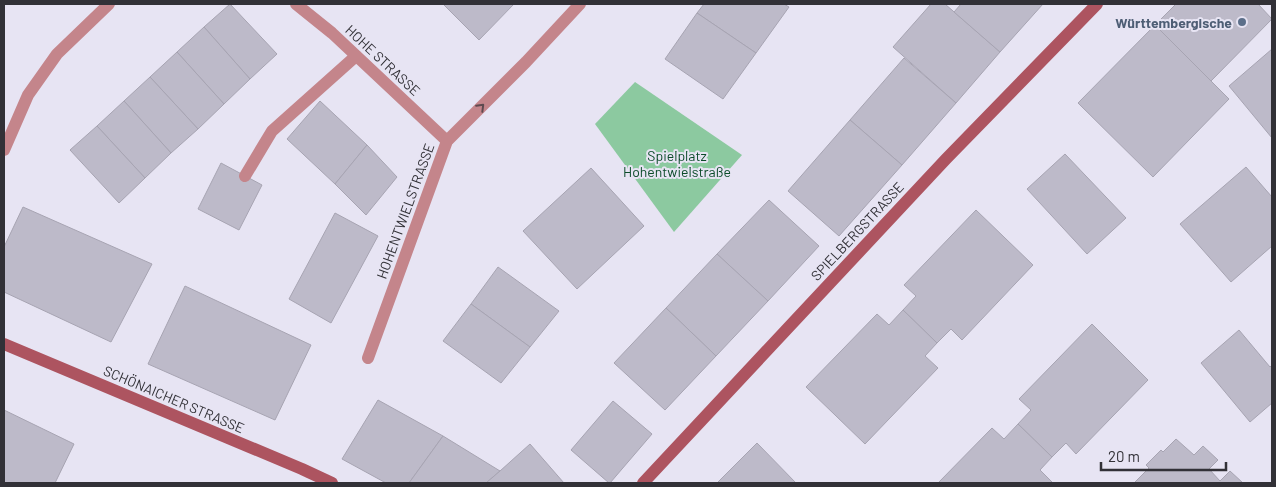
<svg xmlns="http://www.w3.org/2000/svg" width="1276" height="487" font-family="Barlow,sans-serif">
<rect width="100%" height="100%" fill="#e7e4f3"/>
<polygon fill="#8cc9a0" points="635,82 742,155 674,232 595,124"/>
<g fill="#bdbac9" stroke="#a7a4b2">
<polygon points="230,4 277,54 250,79 204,27"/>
<polygon points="443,4 514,4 479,40"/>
<polygon points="704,4 784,4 789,7 756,53 697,13"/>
<polygon points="931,4 945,4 1000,52 956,103 893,47"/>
<polygon points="961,4 1043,4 1000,52 954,12"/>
<polygon points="1176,4 1258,4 1272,19 1211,81 1155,25"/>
<polygon points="697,13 756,53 723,99 665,59"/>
<polygon points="1155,25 1229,99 1153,177 1078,103"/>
<polygon points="204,27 250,79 224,104 177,52"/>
<polygon points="1272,49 1272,138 1229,86"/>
<polygon points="177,52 224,104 198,129 150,77"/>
<polygon points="904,58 956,103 902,165 850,120"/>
<polygon points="150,77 198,129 171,153 124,101"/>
<polygon points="124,101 171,153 145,178 97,126"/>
<polygon points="320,101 367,145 335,184 287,139"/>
<polygon points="850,120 902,165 839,236 788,191"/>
<polygon points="97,126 145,178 119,203 70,150"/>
<polygon points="367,145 397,177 366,215 335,184"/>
<polygon points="1065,154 1126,218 1087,254 1027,189"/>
<polygon points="221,163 262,185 239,230 198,209"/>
<polygon points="1246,167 1272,197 1272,246 1231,282 1180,224"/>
<polygon points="591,168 644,226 577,289 523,231"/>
<polygon points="769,200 819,246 768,301 717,254"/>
<polygon points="23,207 152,264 111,342 4,292 4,247"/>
<polygon points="976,210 1033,265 962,340 951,329 937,343 903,310 916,296 904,285"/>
<polygon points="335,213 378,236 331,323 289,299"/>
<polygon points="717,254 768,301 716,356 666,308"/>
<polygon points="498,267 559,311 530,347 471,304"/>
<polygon points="185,286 311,345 275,420 148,364"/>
<polygon points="471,304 530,347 501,383 443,341"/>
<polygon points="666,308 716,356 665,410 614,363"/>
<polygon points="903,310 937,343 925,356 938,368 865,444 806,387 877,314 889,325"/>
<polygon points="1092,324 1148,380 1076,454 1066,443 1052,457 1018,424 1031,410 1019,399"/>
<polygon points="1239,330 1270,367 1272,365 1272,403 1250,422 1201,363"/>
<polygon points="378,400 443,436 409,483 386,483 342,459"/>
<polygon points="613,401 652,434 610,483 609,483 571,450"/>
<polygon points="4,410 74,444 55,483 4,483"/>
<polygon points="1018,424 1052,457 1040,470 1052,482 1051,483 938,483 992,428 1004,439"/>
<polygon points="443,436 500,471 486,483 409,483"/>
<polygon points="1176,439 1194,455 1203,446 1218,460 1209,469 1220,481 1230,471 1243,483 1134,483 1149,468 1146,465 1161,450 1163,452"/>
<polygon points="757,443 796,483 717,483"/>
<polygon points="530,444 564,483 486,483 500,471"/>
</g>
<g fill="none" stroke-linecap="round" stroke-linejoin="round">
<polyline stroke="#c4858b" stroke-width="12" points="245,176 272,131 356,56"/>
<g stroke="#c4858b" stroke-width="12">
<polyline points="296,4 332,33 447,141"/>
<polyline points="4,150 28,95 57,54 109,4"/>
<polyline points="368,358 447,141 526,62 580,4"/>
</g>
<g stroke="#ad5460" stroke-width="12">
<polyline points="4,344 302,469 332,483"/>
<polyline points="643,483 946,159 1097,4"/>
</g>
</g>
<defs><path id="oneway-chevron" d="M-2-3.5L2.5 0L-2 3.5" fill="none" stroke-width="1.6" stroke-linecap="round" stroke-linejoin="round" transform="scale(1.25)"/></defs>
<use stroke="#5e4a50" href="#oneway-chevron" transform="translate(481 107) rotate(-45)"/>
<circle fill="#5c6f8a" stroke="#e7e4f3" stroke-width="2" cx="1242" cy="22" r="5"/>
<g text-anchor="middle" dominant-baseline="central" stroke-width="4" stroke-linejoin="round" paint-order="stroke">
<g font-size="14" font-weight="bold" fill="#4e5e75" stroke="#e7e4f3" text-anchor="end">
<text x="1232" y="22">Württembergische</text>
</g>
<g font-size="14" fill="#323137" stroke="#e7e4f3">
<text transform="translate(383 60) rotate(43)">HOHE STRASSE</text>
<text transform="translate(405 211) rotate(-70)">HOHENTWIELSTRASSE</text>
<text transform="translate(857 231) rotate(-47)">SPIELBERGSTRASSE</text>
<text transform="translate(174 399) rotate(23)">SCHÖNAICHER STRASSE</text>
</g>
<g font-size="14" fill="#0b4b29" stroke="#e7e4f3">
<text x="677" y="155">Spielplatz<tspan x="677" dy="16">Hohentwielstraße</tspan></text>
</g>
</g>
<rect width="1276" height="487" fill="none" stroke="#323137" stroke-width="10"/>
<path d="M1101 462v8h125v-8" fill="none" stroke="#323137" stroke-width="2.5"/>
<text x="1108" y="462" font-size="15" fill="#323137" stroke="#e7e4f3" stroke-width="4" paint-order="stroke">20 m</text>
</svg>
